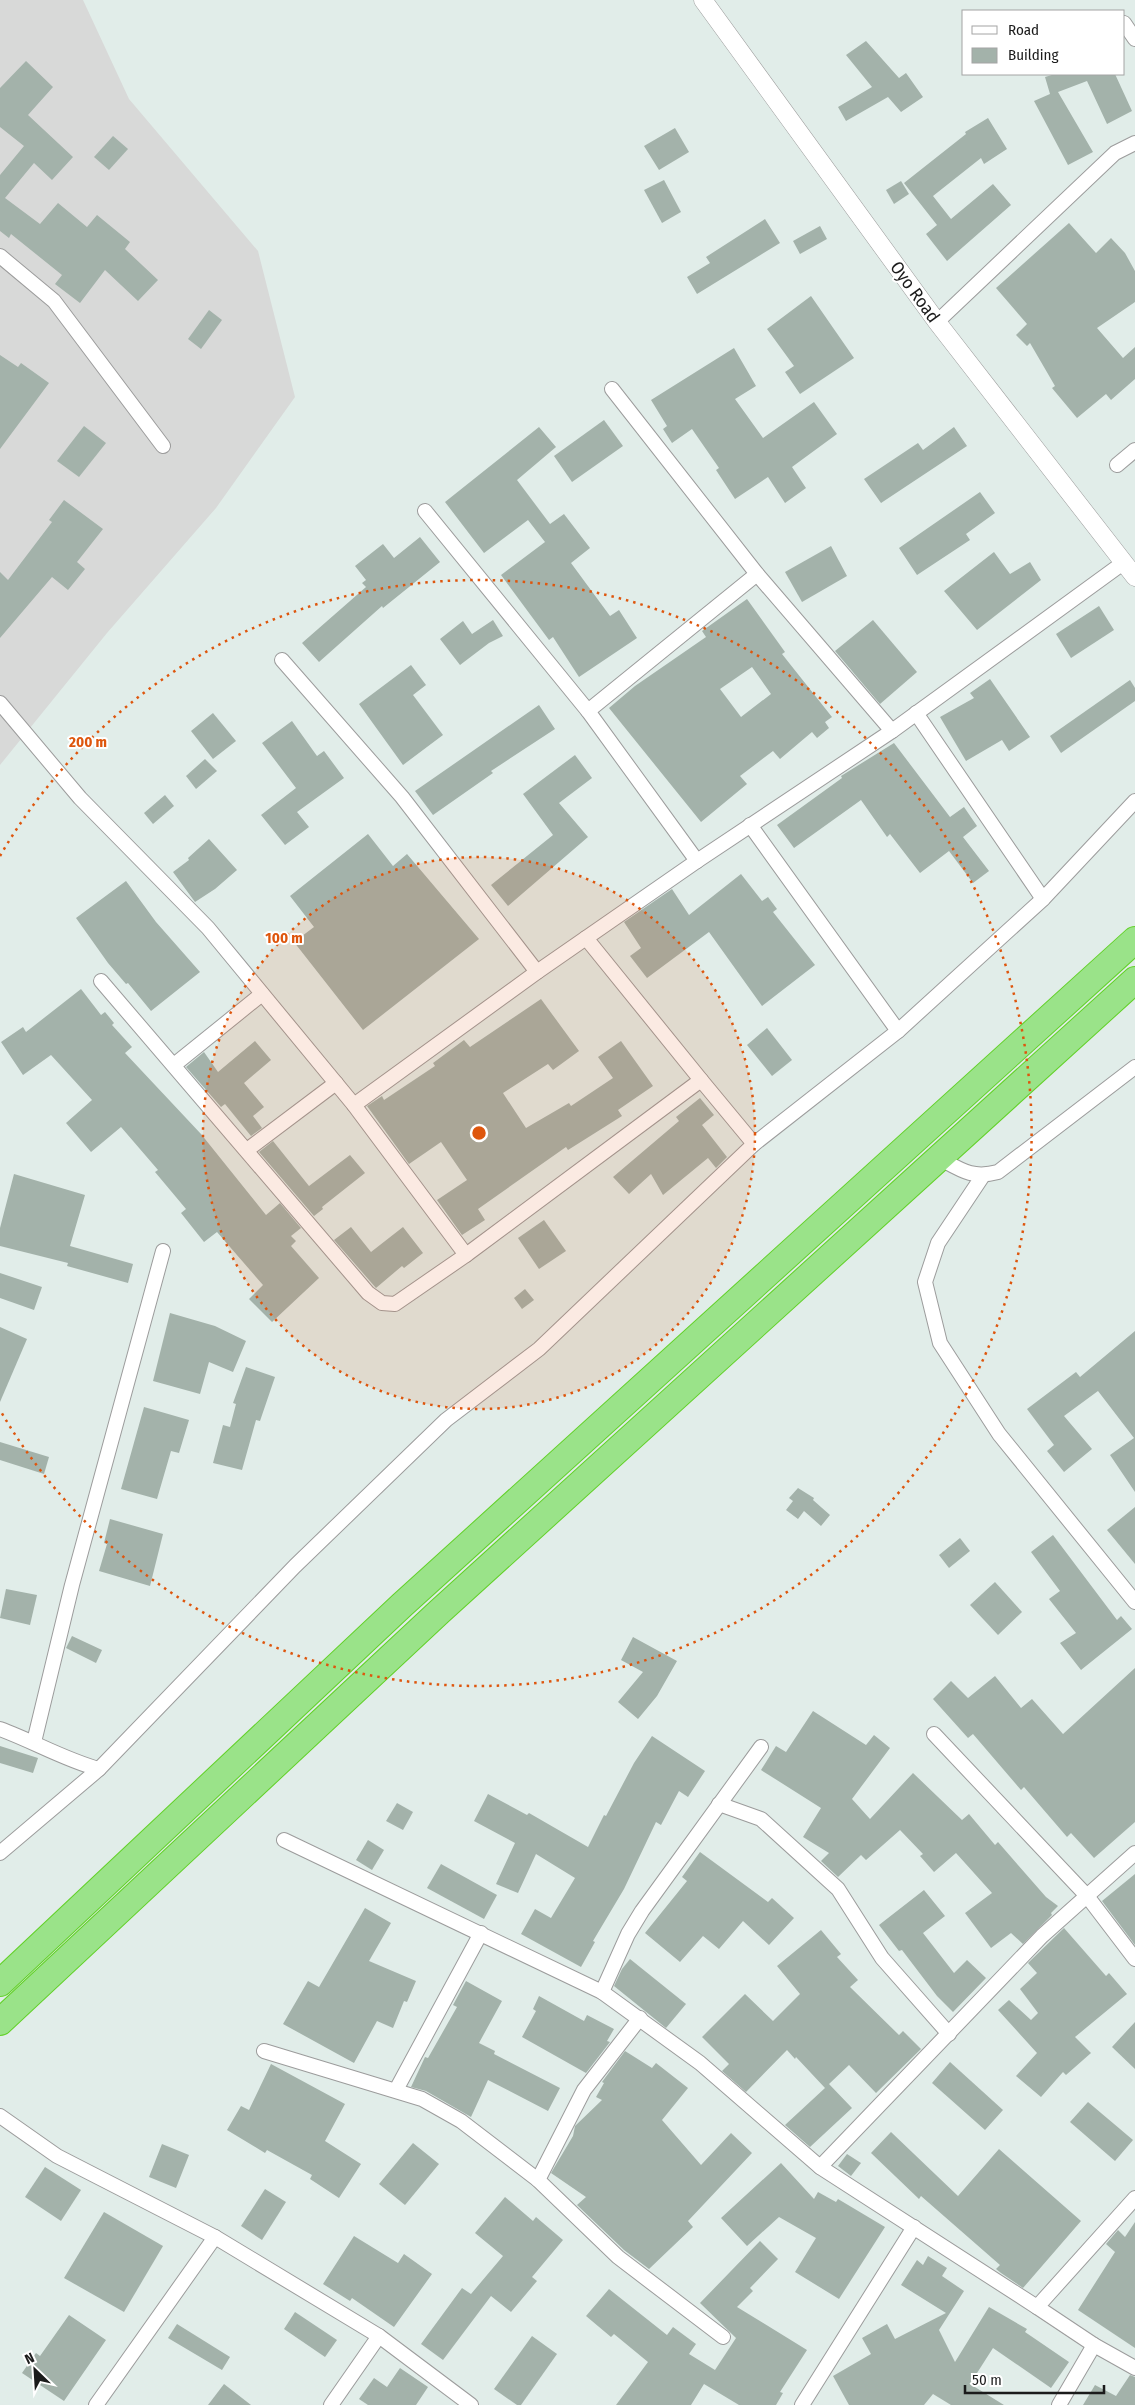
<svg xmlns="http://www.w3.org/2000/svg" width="1135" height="2405" font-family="'Fira Sans Condensed',sans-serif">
<rect width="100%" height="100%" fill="#e1ede9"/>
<polygon fill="#d8d9d8" points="0,0 83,0 129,99 258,251 295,397 216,508 107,633 0,765"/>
<g fill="#a3b2aa" fill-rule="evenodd">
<polygon points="866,41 899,78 906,73 923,97 901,112 888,97 846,121 838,107 872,87 846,55"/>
<polygon points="26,61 53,87 28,115 73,157 52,180 34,163 5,198 40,224 58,203 87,227 97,215 130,242 125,249 158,280 138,301 105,270 80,303 55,284 62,275 11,234 9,238 0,231 0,175 24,146 0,127 0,88"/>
<polygon points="1055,74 1115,74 1132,111 1107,124 1087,81 1058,92 1093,152 1068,165 1034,101 1050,94 1045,77"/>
<polygon points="988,118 1007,149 984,164 981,158 933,196 951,219 993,184 1011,205 947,261 926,234 937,225 904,183 966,134 965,132"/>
<polygon points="675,128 689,152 659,170 644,146"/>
<polygon points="113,136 128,149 109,170 94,157"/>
<polygon points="664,180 681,212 662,223 644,190"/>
<polygon points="901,181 909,194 894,204 886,190"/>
<polygon points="765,219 780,243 697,294 687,277 710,263 706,257"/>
<polygon points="1069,223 1096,253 1111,238 1125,253 1135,271 1135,302 1097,328 1123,358 1135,347 1135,379 1111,400 1106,394 1077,418 1052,388 1055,386 1030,343 1027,346 1016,335 1027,324 996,288"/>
<polygon points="820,226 827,239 800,254 793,241"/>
<polygon points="811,296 854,358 800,394 785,372 794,366 767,329"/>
<polygon points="209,310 222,320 201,349 188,339"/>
<polygon points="734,348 756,386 735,399 763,438 814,402 837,434 792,467 806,488 785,503 768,477 735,499 716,470 719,468 692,429 672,443 663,429 667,426 651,400"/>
<polygon points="0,355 18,367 21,363 49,383 0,449"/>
<polygon points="604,420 623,446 572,482 554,456"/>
<polygon points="84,426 106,443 79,477 57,461"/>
<polygon points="539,427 556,447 517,480 550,524 564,514 590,548 571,563 610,616 619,610 637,638 579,677 553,637 549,640 501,575 545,542 528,520 484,553 445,502"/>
<polygon points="954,427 967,446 881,503 864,479 918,443 923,450"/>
<polygon points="980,492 995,513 966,534 970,540 917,575 899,548"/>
<polygon points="64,500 103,529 77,562 85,569 68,590 52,577 0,638 0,572 8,580 52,522 49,520"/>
<polygon points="420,537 440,562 383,608 382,606 319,662 302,643 366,587 362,583 366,580 355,566 383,544 394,558"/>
<polygon points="831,546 847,576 802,602 785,572"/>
<polygon points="994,552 1010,574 1030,562 1041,580 977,630 944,591"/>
<path d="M747,599L785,652L782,654L832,717L825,722L829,728L817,738L812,732L780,759L773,751L740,776L747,784L701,822L609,708L635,686L706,637L702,631ZM752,667L771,694L741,717L720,689Z"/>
<polygon points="1099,606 1114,630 1071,658 1056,634"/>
<polygon points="493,620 503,636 489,643 460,665 440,639 463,621 472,634"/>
<polygon points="873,620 917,672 880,704 835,651"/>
<polygon points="411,665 426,685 413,695 443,735 403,765 359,704"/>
<polygon points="990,679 1030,737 1009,751 1002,740 966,761 940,717 974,698 970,693"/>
<polygon points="1130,680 1135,688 1135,701 1061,753 1050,736"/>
<polygon points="539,705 555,729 491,771 493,773 433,815 415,791"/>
<polygon points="213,713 236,741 213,759 191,731"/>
<polygon points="292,721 317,756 324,751 344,778 297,812 309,827 285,845 261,815 296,788 262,743"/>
<polygon points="894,743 950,817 964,807 977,826 963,837 989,871 973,883 949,851 920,873 890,834 887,837 861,800 794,848 777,825 842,778 841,776"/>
<polygon points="575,755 592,778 559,803 588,837 508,906 491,885 553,835 523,794"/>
<polygon points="205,759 217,771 196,789 186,776"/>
<polygon points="165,795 174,806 153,824 144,813"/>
<polygon points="368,834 393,866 407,854 479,939 363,1030 294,942 314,927 290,896"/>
<polygon points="209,839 237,870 215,889 195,902 173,872 189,860 188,858"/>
<polygon points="741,874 762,901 768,897 777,909 773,912 815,965 762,1006 709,932 647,978 630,956 641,948 624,922 672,889 689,915"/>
<polygon points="126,881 156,922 200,972 151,1011 128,983 126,984 108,963 76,918"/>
<polygon points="81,989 101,1015 105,1012 114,1023 112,1025 132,1047 125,1053 201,1134 266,1215 280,1203 301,1228 291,1236 296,1241 291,1246 319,1278 272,1322 249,1299 263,1285 217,1232 204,1242 181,1213 186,1209 155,1172 158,1170 121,1127 91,1152 66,1123 92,1100 51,1055 23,1075 1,1042 23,1027 26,1032"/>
<polygon points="541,999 579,1051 553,1070 548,1064 503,1093 526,1128 569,1103 571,1106 613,1078 598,1057 621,1041 653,1086 618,1110 622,1116 568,1150 566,1147 478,1209 485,1220 462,1235 437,1200 467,1180 441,1142 409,1164 367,1106 382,1096 384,1100 435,1066 433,1063 464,1040 470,1047"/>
<polygon points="767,1028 792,1060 772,1076 747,1045"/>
<polygon points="255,1041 271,1060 244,1083 264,1107 253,1116 262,1128 251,1136 225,1104 221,1107 186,1067 204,1052 218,1072"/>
<polygon points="700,1098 714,1115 702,1125 727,1157 716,1168 708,1158 663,1195 651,1174 629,1194 613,1177 679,1121 676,1117"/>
<polygon points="273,1141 309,1186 350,1155 365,1173 322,1207 323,1209 314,1216 259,1152"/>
<polygon points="14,1174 85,1195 70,1246 133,1264 128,1283 67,1266 68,1263 0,1246 0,1228"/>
<polygon points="544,1220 566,1251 539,1269 518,1238"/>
<polygon points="351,1227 371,1252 403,1227 423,1253 404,1268 402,1266 376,1288 334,1240"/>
<polygon points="0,1273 42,1287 34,1310 0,1298"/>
<polygon points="525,1289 534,1300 522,1309 514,1298"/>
<polygon points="170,1313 215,1326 246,1341 233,1372 209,1362 200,1394 153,1381"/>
<polygon points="0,1327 27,1339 0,1402"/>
<polygon points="1135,1331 1135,1492 1110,1455 1134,1438 1098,1391 1064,1416 1092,1449 1064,1472 1047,1451 1054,1445 1027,1409 1076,1372 1080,1377"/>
<polygon points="246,1367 275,1377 260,1421 256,1420 242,1470 213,1463 223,1425 230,1427 236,1404 233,1403"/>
<polygon points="144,1407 189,1420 179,1453 171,1451 157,1499 121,1489"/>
<polygon points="0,1442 49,1457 44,1474 0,1460"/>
<polygon points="798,1488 814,1498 813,1500 830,1515 821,1526 804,1511 798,1519 786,1510 793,1501 789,1498"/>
<polygon points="1135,1507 1135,1564 1107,1530"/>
<polygon points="110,1519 163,1534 150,1586 99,1571 107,1544 104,1543"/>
<polygon points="1053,1535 1117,1620 1121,1616 1132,1629 1081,1670 1060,1643 1076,1633 1049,1599 1060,1591 1031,1552"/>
<polygon points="960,1538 970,1551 949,1568 939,1555"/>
<polygon points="995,1582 1022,1612 998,1635 970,1605"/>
<polygon points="6,1589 37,1595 30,1625 0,1618"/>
<polygon points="72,1636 102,1650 96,1663 66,1648"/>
<polygon points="633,1637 677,1661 657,1696 638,1719 618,1702 643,1672 621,1660"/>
<polygon points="1135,1668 1135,1822 1094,1858 1071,1833 1067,1837 1024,1787 1021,1790 973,1734 968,1738 933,1699 951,1681 968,1698 995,1676 1021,1708 1032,1699 1063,1734"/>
<polygon points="813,1711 866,1745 874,1735 890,1748 852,1799 870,1819 913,1773 962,1820 969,1814 995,1845 998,1842 1046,1897 1058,1906 1051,1913 1052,1915 1023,1944 1011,1933 991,1948 965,1913 992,1893 956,1853 934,1872 920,1856 923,1854 900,1830 866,1860 861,1855 838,1877 821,1861 829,1853 803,1837 821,1808 761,1770 776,1746 786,1752"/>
<polygon points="652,1736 705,1771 688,1797 679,1791 661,1825 656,1822 624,1889 593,1941 595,1942 581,1967 521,1934 535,1909 551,1918 575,1878 536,1854 518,1893 496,1884 515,1843 474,1821 488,1794 527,1815 529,1813 588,1847 604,1815 606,1816 634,1763"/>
<polygon points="0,1746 38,1758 33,1773 0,1763"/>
<polygon points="397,1803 413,1812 403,1830 386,1821"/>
<polygon points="368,1840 384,1850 372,1870 356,1860"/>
<polygon points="700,1852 768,1902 772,1898 794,1918 769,1945 743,1921 719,1949 703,1936 680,1962 645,1933 687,1881 682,1877"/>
<polygon points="441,1864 497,1895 484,1919 427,1888"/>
<polygon points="1135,1874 1135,1945 1102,1901"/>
<polygon points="924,1890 945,1916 923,1933 954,1973 967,1960 986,1978 953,2012 937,1996 902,1950 899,1951 879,1925"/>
<polygon points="365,1908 391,1923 369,1961 416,1981 407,2002 404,2001 393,2028 377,2021 354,2063 283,2024 308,1981 319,1987"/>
<polygon points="1064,1928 1106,1976 1109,1973 1127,1994 1075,2037 1091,2053 1066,2075 1063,2072 1041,2097 1016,2076 1037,2053 998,2010 1009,2000 1031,2020 1038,2013 1020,1989 1037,1973 1028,1963"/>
<polygon points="821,1930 841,1954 837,1957 858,1980 850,1987 899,2035 903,2031 921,2049 876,2093 849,2065 829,2084 852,2108 810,2147 785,2125 825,2088 796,2057 795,2059 787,2050 746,2092 722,2071 729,2064 702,2037 745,1994 773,2021 800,1994 777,1966"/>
<polygon points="630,1959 686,2004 666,2028 614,1986 622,1969"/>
<polygon points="466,1981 502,2001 479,2043 495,2051 494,2054 560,2088 548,2111 488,2080 471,2117 426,2091 411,2087 425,2057 428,2058 457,2007 453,2005"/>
<polygon points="539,1996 584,2021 587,2015 614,2029 607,2041 610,2042 586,2073 522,2037 536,2011 533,2009"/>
<polygon points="1135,2022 1135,2069 1112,2047"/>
<polygon points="625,2051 652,2068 656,2063 688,2088 662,2120 701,2165 731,2133 752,2153 688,2221 693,2227 649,2269 624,2250 577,2205 586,2197 551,2173 573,2136 575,2126 602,2100 596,2097 604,2083 602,2082"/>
<polygon points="950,2062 1003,2110 985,2130 932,2083"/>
<polygon points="271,2064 345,2104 325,2141 361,2164 339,2198 310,2179 312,2175 267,2150 265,2153 227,2130 241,2106 249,2110"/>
<polygon points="1088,2102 1133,2140 1115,2161 1070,2122"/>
<polygon points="891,2132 958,2196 999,2149 1081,2221 1023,2288 1001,2273 996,2269 1000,2265 921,2196 919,2199 871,2153"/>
<polygon points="413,2143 439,2164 405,2205 379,2184"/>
<polygon points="162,2144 189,2155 176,2188 149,2177"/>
<polygon points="847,2154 861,2163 851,2176 838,2166"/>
<polygon points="781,2163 814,2199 818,2192 836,2202 838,2199 885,2227 839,2299 795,2272 816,2238 779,2217 747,2246 721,2218"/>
<polygon points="45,2167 81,2190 61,2221 25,2197"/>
<polygon points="265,2189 286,2202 262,2240 241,2226"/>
<polygon points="505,2197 533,2221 536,2217 563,2240 532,2277 537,2281 511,2312 491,2296 443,2360 421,2344 462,2288 471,2294 503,2256 475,2233"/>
<polygon points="104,2212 163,2246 124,2312 64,2278"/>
<polygon points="1135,2222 1135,2348 1078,2310 1115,2252 1106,2244 1118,2230 1125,2237"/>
<polygon points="354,2236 398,2263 404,2254 432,2274 394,2327 352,2298 350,2301 323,2284"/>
<polygon points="760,2241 778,2259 750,2288 753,2291 737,2307 807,2350 780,2392 783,2393 776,2405 739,2405 704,2384 691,2405 616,2405 648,2362 614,2334 611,2337 586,2316 609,2289 667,2335 673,2327 696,2344 689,2354 715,2370 736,2338 700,2303"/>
<polygon points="928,2256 947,2268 942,2276 964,2291 939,2330 955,2362 989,2307 1027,2329 1025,2332 1069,2362 1051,2388 993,2348 970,2384 1004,2405 951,2405 933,2394 924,2405 849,2405 833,2376 871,2354 862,2338 887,2324 895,2339 946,2313 901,2285 917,2260 923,2265"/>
<polygon points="295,2312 337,2340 325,2357 284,2329"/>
<polygon points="69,2315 106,2340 64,2401 22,2373 36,2353 40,2356"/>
<polygon points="177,2324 230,2357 222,2370 168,2338"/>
<polygon points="532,2336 557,2354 521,2405 517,2405 494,2389"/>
<polygon points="400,2368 428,2387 416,2405 368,2405 359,2399 374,2378 387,2387"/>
<polygon points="1130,2375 1135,2377 1135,2405 1083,2405 1095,2385 1116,2396"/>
<polygon points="224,2384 251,2405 208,2405"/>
</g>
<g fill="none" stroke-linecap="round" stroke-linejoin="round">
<g stroke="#9c9c9c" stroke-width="16">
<g id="minor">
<polyline points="1124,23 1135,39"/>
<polyline points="0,256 54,301 163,446"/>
<polyline points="937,322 1115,153 1135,143"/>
<polyline points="612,389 757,574 892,731"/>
<polyline points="1117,465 1135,450"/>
<polyline points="425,511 588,711 697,861"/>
<polyline points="282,660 402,797 537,972"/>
<polyline points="0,703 80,798 208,928 354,1105 466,1255"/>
<polyline points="588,711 757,574"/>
<polyline points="916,713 1043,899"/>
<polyline points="750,825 898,1031"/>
<polyline points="586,938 701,1080"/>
<polyline points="101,981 368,1293 382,1303 395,1304 466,1255 701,1080 754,1144"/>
<polyline points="174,1065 262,994"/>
<polyline points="354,1105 537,972 697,861 892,731 1123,563"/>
<polyline points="247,1150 336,1083"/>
<path d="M939,1158C961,1170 972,1179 998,1172L1135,1067"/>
<polyline points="982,1177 938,1243 925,1282 940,1343 999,1434 1135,1602"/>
<path d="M0,1729C33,1741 65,1760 99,1769"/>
<polyline points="934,1734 1087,1896 1135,1959"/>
<polyline points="34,1742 72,1585 163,1251"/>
<polyline points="719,1804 761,1819 838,1889 882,1958 949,2034"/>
<polyline points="284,1840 602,1992 700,2063 820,2167 1037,2307 1135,2198"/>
<polyline points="0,1853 99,1769 295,1566 446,1420 539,1349 754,1144 898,1031 1043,899 1135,801"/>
<polyline points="602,1992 628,1934 642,1911 761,1747"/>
<polyline points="264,2051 422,2099 461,2121 538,2180 618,2257 723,2337"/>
<polyline points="396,2090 481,1933"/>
<polyline points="0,2116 57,2156 215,2237 379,2336 471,2405"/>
<polyline points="820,2167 1042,1936 1135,1853"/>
<polyline points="538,2180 584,2090 640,2018"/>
<polyline points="1037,2307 1094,2345 1135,2368"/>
<polyline points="96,2405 215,2237"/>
<polyline points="331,2405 379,2336"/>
<polyline points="802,2405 914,2227"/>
<polyline points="1059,2405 1094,2345"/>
</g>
</g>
<g stroke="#9c9c9c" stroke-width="19">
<polyline id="tertiary" points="703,0 937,322 1135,577"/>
</g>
<g stroke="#62d128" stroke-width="28">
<g id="motorway">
<polyline points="0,1983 402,1605 1135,940"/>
<polyline points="0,2022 439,1612 1135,980"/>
</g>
</g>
<use href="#minor" stroke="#fff" stroke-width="14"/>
<use href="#tertiary" stroke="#fff" stroke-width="18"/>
<use href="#motorway" stroke="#9ae389" stroke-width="26"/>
</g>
<circle cx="479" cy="1133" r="276" fill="#de560d" fill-opacity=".12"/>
<g fill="none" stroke="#de560d" stroke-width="2.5" stroke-dasharray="2.5 5">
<circle cx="479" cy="1133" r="276"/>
<path d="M0 856A553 553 0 1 1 0 1410"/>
</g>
<g text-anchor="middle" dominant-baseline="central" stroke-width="4" stroke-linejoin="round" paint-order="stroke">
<g font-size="18" fill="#1b1b1b" stroke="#fff">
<text transform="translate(915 292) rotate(54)">Oyo Road</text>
</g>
</g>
<circle cx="479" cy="1133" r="8" fill="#de560d" stroke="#fff" stroke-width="2.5"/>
<g font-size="15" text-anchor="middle" font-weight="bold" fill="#de560d" stroke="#fff" stroke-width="4" stroke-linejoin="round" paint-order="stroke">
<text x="88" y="747">200 m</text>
<text x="284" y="943">100 m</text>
</g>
<rect x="962" y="10" width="162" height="65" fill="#ffffff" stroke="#a4a4a4"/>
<rect x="972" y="26" width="25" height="8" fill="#ffffff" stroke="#a4a4a4"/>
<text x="1008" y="35" font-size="15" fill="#1b1b1b">Road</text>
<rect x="972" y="48" width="25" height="15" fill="#a3b2aa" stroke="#a4a4a4"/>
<text x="1008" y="60" font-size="15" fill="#1b1b1b">Building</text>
<g transform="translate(35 2370) rotate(335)" stroke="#ffffff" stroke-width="4" paint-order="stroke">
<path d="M0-4L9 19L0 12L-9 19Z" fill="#1b1b1b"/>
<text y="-8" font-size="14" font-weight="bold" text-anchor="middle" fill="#1b1b1b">N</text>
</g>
<path d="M965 2385v8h139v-8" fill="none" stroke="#1b1b1b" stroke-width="2.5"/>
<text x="972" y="2385" font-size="15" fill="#1b1b1b" stroke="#ffffff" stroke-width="4" paint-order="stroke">50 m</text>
</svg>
